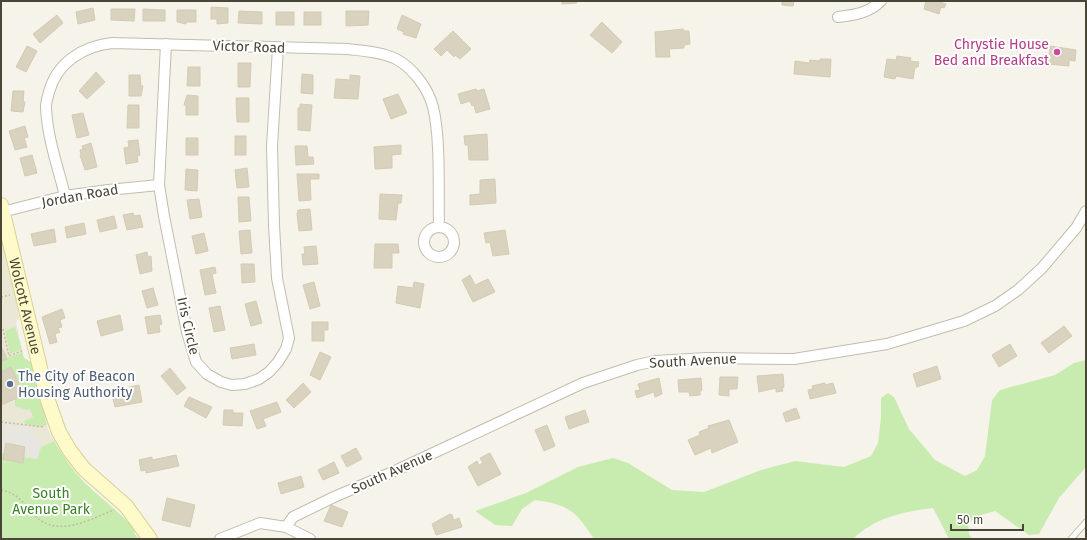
<svg xmlns="http://www.w3.org/2000/svg" width="1087" height="540" font-family="'Fira Sans',sans-serif">
<rect width="100%" height="100%" fill="#f6f4ea"/>
<polygon fill="#eae7d7" points="1,236 16,297 19,318 16,323 24,358 31,362 48,430 62,454 29,468 1,462"/>
<g fill="#c8ecb0">
<polygon points="15,327 22,349 10,354 5,331"/>
<polygon points="22,352 24,358 31,362 47,425 41,427 25,424 24,421 33,417 30,409 27,410 15,406 15,399 24,395 11,367 1,372 1,361"/>
<path d="M1086,360V467L1059,498L1039,534L1029,535L995,511L978,516L968,523L969,534L972,539H949L933,508C903,512 876,517 853,539H594C575,510 569,505 535,500L522,509L512,526L495,525L475,511L526,493L578,467L613,458L628,463L672,490L704,492L761,470L795,461L844,467L871,456L878,443L881,418V398L888,393L894,397L909,429L935,460L965,476L977,470L985,456L992,400L1000,390L1055,375L1074,363Z"/>
<path d="M54,441C63,456 73,471 86,484C103,500 121,513 136,531L134,533L139,539H1V462L13,464L1,461V453H4L3,459L22,463L24,457L37,459L41,447Z"/>
</g>
<polygon fill="#e7e6e1" points="1,423 31,428 31,435 36,437 41,447 37,459 24,457 25,447 6,443 4,453 1,453"/>
<g fill="#d8d2be" stroke="#d4cbb1">
<polygon points="562,1 577,1 577,3 562,4"/>
<polygon points="782,1 794,1 793,6 782,5"/>
<polygon points="926,1 943,1 942,3 946,4 944,8 941,7 939,14 924,9"/>
<polygon points="211,7 228,8 228,23 217,24 217,19 211,19"/>
<polygon points="93,8 95,20 78,24 76,12"/>
<polygon points="111,9 135,9 134,21 111,20"/>
<polygon points="143,9 165,10 165,21 143,21"/>
<polygon points="177,10 196,10 196,22 186,22 186,24 177,22"/>
<polygon points="239,11 262,12 262,24 238,23"/>
<polygon points="346,11 369,11 368,25 346,26"/>
<rect x="276" y="12" width="18" height="13"/>
<rect x="304" y="12" width="17" height="13"/>
<polygon points="57,15 63,23 40,43 33,34"/>
<polygon points="402,15 421,24 416,38 403,34 404,32 397,29"/>
<polygon points="602,22 622,42 612,53 590,35"/>
<polygon points="683,29 684,31 689,31 690,44 684,45 684,48 669,49 670,57 656,57 655,32"/>
<polygon points="453,31 471,49 460,59 455,55 454,57 447,50 441,56 434,49"/>
<polygon points="27,46 37,51 26,72 16,67"/>
<polygon points="1050,46 1076,50 1075,61 1069,60 1069,66 1048,64"/>
<polygon points="897,56 911,58 910,61 919,62 918,67 915,67 913,79 896,76 895,79 884,77 887,59 896,60"/>
<polygon points="820,59 831,59 830,77 794,74 795,61 809,63 810,60 820,61"/>
<polygon points="238,63 251,63 250,87 238,87"/>
<polygon points="188,67 200,67 200,86 187,86"/>
<polygon points="96,72 105,82 87,99 79,91"/>
<polygon points="302,74 313,75 313,94 301,93"/>
<polygon points="129,75 140,75 141,86 143,86 141,96 129,96"/>
<polygon points="350,75 360,76 358,99 334,98 336,79 350,80"/>
<polygon points="476,89 477,91 484,89 490,109 476,113 474,105 472,106 470,101 461,104 458,94"/>
<polygon points="13,91 24,91 23,102 25,102 23,112 11,111"/>
<polygon points="398,94 407,113 391,119 383,99"/>
<polygon points="187,95 198,96 198,115 186,115 186,105 184,105"/>
<polygon points="236,98 249,98 249,122 237,122"/>
<polygon points="300,104 312,105 310,131 298,130 298,108 300,108"/>
<polygon points="128,105 139,105 139,128 127,128"/>
<polygon points="83,113 89,135 77,138 72,115"/>
<polygon points="25,126 28,137 24,138 27,147 15,150 9,131"/>
<polygon points="487,134 488,160 469,160 468,145 465,145 464,136"/>
<rect x="235" y="136" width="11" height="19"/>
<rect x="186" y="138" width="12" height="17"/>
<polygon points="138,140 140,155 137,156 138,162 126,164 124,148 129,147 128,141"/>
<polygon points="91,143 97,167 85,170 80,155 81,155 80,150 83,149 82,146"/>
<polygon points="401,145 401,154 392,155 392,168 375,169 374,147"/>
<polygon points="295,146 307,146 308,157 313,157 314,164 296,165"/>
<polygon points="32,155 37,173 25,176 20,158"/>
<polygon points="247,168 249,187 237,188 235,170"/>
<polygon points="186,169 198,170 197,191 185,190"/>
<polygon points="297,174 319,174 319,179 310,179 311,200 299,201"/>
<polygon points="495,179 496,203 470,205 470,195 480,194 480,180"/>
<polygon points="380,194 402,195 401,203 398,203 396,220 379,219"/>
<polygon points="238,197 249,197 251,221 239,222"/>
<polygon points="199,199 202,217 190,219 187,200"/>
<polygon points="310,209 312,230 299,231 297,214 298,210"/>
<polygon points="133,213 134,216 140,215 143,227 127,230 123,215"/>
<polygon points="114,216 117,228 100,232 97,220"/>
<polygon points="84,223 86,234 67,238 65,227"/>
<polygon points="54,229 56,242 34,246 31,234"/>
<polygon points="250,230 252,253 241,254 239,231"/>
<polygon points="505,230 509,254 493,256 490,242 486,243 484,233"/>
<polygon points="204,233 208,251 196,254 192,236"/>
<polygon points="375,244 398,244 399,253 392,253 392,268 374,268"/>
<polygon points="316,246 318,264 303,265 302,254 305,254 304,247"/>
<polygon points="147,252 148,257 151,256 152,271 140,274 136,255"/>
<polygon points="241,264 254,264 255,282 242,283"/>
<polygon points="215,267 216,273 212,274 216,293 205,295 200,270"/>
<polygon points="470,275 475,285 488,279 495,292 473,302 462,280"/>
<polygon points="314,282 320,306 310,309 303,285"/>
<polygon points="414,282 424,284 420,308 396,303 398,286 413,288"/>
<polygon points="153,288 158,305 147,308 142,291"/>
<polygon points="256,301 262,323 251,326 245,304"/>
<polygon points="220,306 225,330 214,332 209,308"/>
<polygon points="62,309 65,318 60,320 62,327 58,328 60,332 55,334 57,342 50,344 42,317"/>
<polygon points="120,315 123,330 101,336 97,321"/>
<polygon points="160,315 162,324 159,325 160,332 148,334 145,317"/>
<polygon points="312,322 328,322 328,330 324,330 324,341 312,341"/>
<polygon points="1064,326 1072,336 1049,353 1041,343"/>
<polygon points="254,344 256,355 232,359 230,348"/>
<polygon points="1010,344 1017,356 999,367 992,355"/>
<polygon points="1,346 7,359 1,361"/>
<polygon points="320,352 331,357 320,380 310,375"/>
<polygon points="937,366 941,379 917,387 913,374"/>
<polygon points="11,367 24,395 1,405 1,372"/>
<polygon points="170,368 186,388 177,395 161,376"/>
<polygon points="783,374 784,387 782,388 783,391 776,392 776,388 759,392 757,376"/>
<polygon points="720,377 738,377 737,389 729,389 729,396 719,395"/>
<polygon points="659,378 662,394 655,397 654,392 637,398 635,391 640,390 638,384"/>
<polygon points="701,378 702,390 700,391 700,395 690,396 689,392 679,392 678,380"/>
<polygon points="303,383 311,392 294,408 286,400"/>
<polygon points="825,383 825,385 833,383 836,393 810,399 808,390 813,389 812,386"/>
<polygon points="139,385 142,402 115,407 111,391"/>
<polygon points="189,397 212,407 206,418 184,406"/>
<polygon points="277,402 281,412 263,419 266,426 257,429 250,411"/>
<polygon points="796,408 800,418 786,422 783,413"/>
<polygon points="224,410 233,410 233,413 243,413 242,426 223,425"/>
<polygon points="585,410 589,422 569,429 565,417"/>
<polygon points="729,420 738,442 712,453 711,448 695,455 688,440 700,435 699,432 709,428 708,426"/>
<polygon points="547,425 555,446 544,451 535,430"/>
<polygon points="6,443 25,447 23,463 3,459"/>
<polygon points="356,448 362,459 347,467 341,456"/>
<polygon points="490,453 501,474 478,486 468,467 477,461 479,465 483,463 480,458"/>
<polygon points="176,455 179,466 146,473 146,470 141,471 139,460 152,457 152,460"/>
<polygon points="334,462 339,473 323,480 318,470"/>
<polygon points="301,476 304,487 281,494 278,483"/>
<polygon points="167,498 195,505 190,527 162,520"/>
<polygon points="331,505 348,512 342,527 324,521"/>
<polygon points="450,514 452,515 454,520 459,518 462,527 436,535 432,524"/>
</g>
<g fill="none" stroke-linecap="round" stroke-linejoin="round">
<g stroke="#c2bdab" stroke-width="7">
<polyline id="service" points="1071,539 1086,522"/>
</g>
<g stroke="#c2bdab" stroke-width="12">
<g id="minor">
<path d="M838,17C855,15 869,13 881,1"/>
<polyline points="166,44 159,185 164,216 187,332 196,362 207,374 221,382 232,385 245,384 259,379 269,372 278,362 286,349 289,338 277,278 274,225 272,146 278,48"/>
<path d="M65,196C58,167 47,137 46,107C46,102 48,96 49,92C57,62 84,46 112,43L348,49C364,51 382,52 396,59C413,68 428,88 433,107C441,140 438,191 439,226"/>
<polyline points="2,212 65,196 108,190 159,185"/>
<circle cx="439" cy="242" r="15"/>
<polyline points="286,527 293,517 334,497 397,470 583,383 637,365 655,361 707,358 794,359 887,344 964,321 995,306 1018,290 1042,268 1076,228 1086,211"/>
<polyline points="220,539 260,523 286,527 310,539"/>
</g>
</g>
<g stroke="#d8d097" stroke-width="16">
<g id="secondary">
<path id="s1" d="M1,205L48,401L59,432L70,451L84,469L126,506L150,539"/>
</g>
</g>
<g stroke="#c5bc9b" stroke-width="1.5" stroke-dasharray="2 2" stroke-linecap="butt">
<polyline points="1,297 10,295"/>
<polyline points="3,329 9,356 24,350"/>
<polyline points="1,422 44,427"/>
<path d="M1,490C13,492 19,498 27,506C30,510 33,515 37,518C61,537 90,519 114,510"/>
</g>
<use href="#service" stroke="#fff" stroke-width="5"/>
<use href="#minor" stroke="#fff" stroke-width="10"/>
<use href="#secondary" stroke="#fffaca" stroke-width="14"/>
</g>
<circle fill="#d1479c" stroke="#fff" stroke-width="1.5" cx="1057" cy="52" r="4"/>
<circle fill="#5c6f8a" stroke="#fff" stroke-width="1.5" cx="10" cy="384" r="4"/>
<g text-anchor="middle" dominant-baseline="central" stroke-width="4" stroke-linejoin="round" paint-order="stroke">
<g font-size="14" fill="#b23c85" stroke="#fff" text-anchor="end">
<text x="1049" y="44">Chrystie House<tspan x="1049" dy="16">Bed and Breakfast</tspan></text>
</g>
<g font-size="14" fill="#4a4637" stroke="#fff">
<text transform="translate(249 47) rotate(2)">Victor Road</text>
<text transform="translate(80 196) rotate(-10)">Jordan Road</text>
<text stroke="none"><textPath href="#s1" startOffset="104">Wolcott Avenue</textPath></text>
<text transform="translate(188 326) rotate(77)">Iris Circle</text>
<text transform="translate(693 361) rotate(-3)">South Avenue</text>
<text transform="translate(392 472) rotate(-24)">South Avenue</text>
</g>
<g font-size="14" fill="#4e5e75" stroke="#fff" text-anchor="start">
<text x="18" y="376">The City of Beacon<tspan x="18" dy="16">Housing Authority</tspan></text>
</g>
<g font-size="14" fill="#3b8125" stroke="#fff">
<text x="51" y="493">South<tspan x="51" dy="16">Avenue Park</tspan></text>
</g>
</g>
<rect width="1087" height="540" fill="none" stroke="#4a4637" stroke-width="4"/>
<path d="M951 524v6h72v-6" fill="none" stroke="#4a4637" stroke-width="2"/>
<text x="957" y="524" font-size="12" fill="#4a4637" stroke="#ffffff" stroke-width="3" paint-order="stroke">50 m</text>
</svg>
